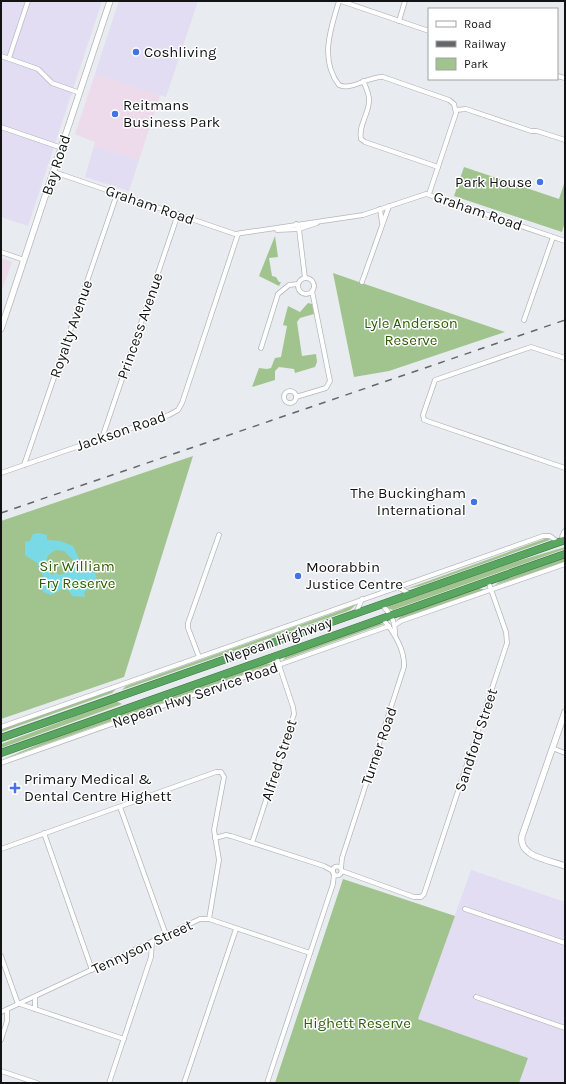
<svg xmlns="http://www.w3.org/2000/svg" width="566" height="1084" font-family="Karla,sans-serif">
<rect width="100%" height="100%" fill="#e8ebef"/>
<g fill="#eddaeb">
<polygon points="95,74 160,95 139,160 94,146 95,142 75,134"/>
<polygon points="1,258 12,262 1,293"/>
</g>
<g fill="#e2ddf3">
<polygon points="1,1 102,1 28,226 1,217"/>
<polygon points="119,1 198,1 166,97 95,74"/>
<polygon points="94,146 139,160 129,191 85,177"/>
<polygon points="471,870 565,902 565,1083 519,1083 528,1058 418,1019"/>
</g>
<g fill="#a1c48f">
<polygon points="464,167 559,199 565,181 565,222 562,232 454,196"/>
<polygon points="275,236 278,257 269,258 272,276 276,277 279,282 281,282 279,286 259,276"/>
<polygon points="333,273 356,281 505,332 389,371 354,377"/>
<polygon points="308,303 312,304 314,314 300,318 297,322 302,356 316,354 317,362 315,367 295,373 294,369 279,367 275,371 275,380 252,387 259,368 267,369 271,368 275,358 281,357 287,326 283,325 288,306 300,312"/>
<polygon points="193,456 124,677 1,719 1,521"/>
<polygon points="547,538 550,540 420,586 406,589"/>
<polygon points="565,547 565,549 401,607 393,610 387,608 389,606 505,565"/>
<polygon points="565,558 565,562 561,564 495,585 500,581"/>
<polygon points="479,588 485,590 397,620 402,615"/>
<polygon points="359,602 350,610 345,612 122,690 126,686 342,610"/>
<polygon points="379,623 384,624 283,660 286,656"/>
<polygon points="265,663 272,664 1,760 56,737"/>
<polygon points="117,688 112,693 1,732 1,729"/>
<polygon points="116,701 122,704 1,748 1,744"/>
<polygon points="343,879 455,916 418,1019 528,1058 519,1083 275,1083"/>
</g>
<path fill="#79dae5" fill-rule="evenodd" d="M39,533L47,535V540L60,541L73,546L80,561C92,565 102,577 94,590L91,588L84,592L85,597L72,596L69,591L64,588L51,595L43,592L41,585L43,576L37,563L25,555V542L30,541L33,534ZM57,550L64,551L73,560C73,570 68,573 59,575L56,573L51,575C45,564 43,555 57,550Z"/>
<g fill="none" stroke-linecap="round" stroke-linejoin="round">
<g stroke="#b4b7bb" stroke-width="5.5">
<g id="street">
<path d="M339,1C331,28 319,59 339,85C351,91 369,76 383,77L449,100L454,104L456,113L429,194"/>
<polyline points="341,1 429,31"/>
<polyline points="399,21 405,1"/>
<polyline points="1,56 38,69 52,83 80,93"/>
<polyline points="9,58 28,1"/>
<polyline points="557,76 565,78"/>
<path d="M363,81C366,87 370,95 369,102C368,115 358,127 361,139L365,142L438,167"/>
<polyline points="456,110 466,109 531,131 537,131 565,140"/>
<polyline points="1,127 62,148"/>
<polyline points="54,172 235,234 363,215 426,194 565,241"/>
<polyline points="380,209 382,223"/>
<polyline points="296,224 299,229 305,278"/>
<polyline points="277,230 299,229 317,223"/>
<polyline points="1,252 24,260"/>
<circle cx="306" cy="286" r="8"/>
<polyline points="362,282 389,206"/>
<polyline points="524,320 553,237"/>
<polyline points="261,348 278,294 289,285 298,284"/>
<polyline points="565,358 531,347 435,380 423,415 424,420 565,468"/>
<circle cx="290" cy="397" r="6"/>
<polyline points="296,397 326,388 330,381 312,291"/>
<polyline points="102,438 178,214"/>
<polyline points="24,465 117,194"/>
<polyline points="1,473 169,415 178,410 182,403 238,234"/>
<polyline points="398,587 410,594"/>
<path d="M381,604C391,614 395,620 395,634"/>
<polyline points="356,613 362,599"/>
<polyline points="395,625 401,621 565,564"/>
<polyline points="199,657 188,628 188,623 219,535"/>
<polyline points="1,727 543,536 550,536 558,542"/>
<polyline points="552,748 565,753"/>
<polyline points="1,763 389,626"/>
<polyline points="120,807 166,935"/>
<polyline points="44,833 92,970"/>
<polyline points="215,838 226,835 231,836 324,866 333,871"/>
<polyline points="252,843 294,714 293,707 276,656"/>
<polyline points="1,849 216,772 221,772 224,777 214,830 219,860 209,919"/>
<circle cx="337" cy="871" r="4.5"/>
<path d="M341,868L342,858L404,667C405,649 393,631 382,618"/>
<polyline points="342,871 414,897 421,897 424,894 507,643 506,632 488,581"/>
<polyline points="465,909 565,943"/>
<polyline points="1,956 18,1004"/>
<polyline points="476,997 565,1028"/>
<polyline points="20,1004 124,1039"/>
<polyline points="35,1009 35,997"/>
<polyline points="1,1012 200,919 209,919 310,953"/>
<polyline points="1,1040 7,1021 7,1010"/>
<polyline points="1,1071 37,1083"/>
<polyline points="109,1083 151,957 152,942"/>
<polyline points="184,1083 236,929"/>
<polyline points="267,1083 333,884 334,874"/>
</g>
</g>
<g stroke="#b4b7bb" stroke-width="7">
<g id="secondary">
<polyline points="1,329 110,1"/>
<polyline points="563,541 563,536 565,532"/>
<path d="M565,712L522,836C518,857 550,860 565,866"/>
</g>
</g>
<g stroke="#407345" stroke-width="8">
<g id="highway">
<polyline points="1,738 565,540"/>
<polyline points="1,753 565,554"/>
</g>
</g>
<use href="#street" stroke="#fff" stroke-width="4"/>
<use href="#secondary" stroke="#fff" stroke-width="5.5"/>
<use href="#highway" stroke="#58a660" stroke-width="7"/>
<polyline stroke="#656769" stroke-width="1.5" stroke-dasharray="7 7" stroke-linecap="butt" points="1,513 565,320"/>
</g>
<g fill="#4573e5" stroke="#fff" stroke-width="1.5">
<circle cx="136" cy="52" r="4"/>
<circle cx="115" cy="114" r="4"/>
<circle cx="540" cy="182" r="4"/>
<circle cx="474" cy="502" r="4"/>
<circle cx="298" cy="576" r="4"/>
<path d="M13 782h4v4h4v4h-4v4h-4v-4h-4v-4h4z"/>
</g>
<g text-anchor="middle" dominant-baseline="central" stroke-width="3" stroke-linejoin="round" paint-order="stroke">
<g font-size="15" fill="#121314" stroke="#fff" text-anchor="start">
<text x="144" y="52">Coshliving</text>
<text x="123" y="105">Reitmans<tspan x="123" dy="17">Business Park</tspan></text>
<text x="532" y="182" text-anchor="end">Park House</text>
<text x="466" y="493" text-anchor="end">The Buckingham<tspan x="466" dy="17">International</tspan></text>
<text x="306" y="567">Moorabbin<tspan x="306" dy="17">Justice Centre</tspan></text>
<text x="24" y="779">Primary Medical &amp;<tspan x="24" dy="17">Dental Centre Highett</tspan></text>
</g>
<g font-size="15" fill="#121314" stroke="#fff">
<text transform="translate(56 165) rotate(-72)">Bay Road</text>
<text transform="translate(150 205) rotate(19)">Graham Road</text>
<text transform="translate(478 211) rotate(19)">Graham Road</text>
<text transform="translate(140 326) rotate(-71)">Princess Avenue</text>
<text transform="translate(71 329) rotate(-71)">Royalty Avenue</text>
<text transform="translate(121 431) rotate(-19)">Jackson Road</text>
<text transform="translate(278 640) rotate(-19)">Nepean Highway</text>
<text transform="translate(195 695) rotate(-19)">Nepean Hwy Service Road</text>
<text transform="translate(476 740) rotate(-72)">Sandford Street</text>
<text transform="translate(379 746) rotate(-71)">Turner Road</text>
<text transform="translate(279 760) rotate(-72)">Alfred Street</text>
<text transform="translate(142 947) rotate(-25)">Tennyson Street</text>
</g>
<g font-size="15" fill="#2d5d04" stroke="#fff">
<text x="411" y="323">Lyle Anderson<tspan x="411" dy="17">Reserve</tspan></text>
<text x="77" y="566">Sir William<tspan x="77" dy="17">Fry Reserve</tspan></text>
<text x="357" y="1023">Highett Reserve</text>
</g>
</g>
<rect width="566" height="1084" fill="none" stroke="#121314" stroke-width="4"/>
<rect x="428" y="8" width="130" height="72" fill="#ffffff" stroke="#a0a1a1"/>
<rect x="436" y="21" width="20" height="6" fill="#ffffff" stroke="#a0a1a1"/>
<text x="464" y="28" font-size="12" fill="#121314">Road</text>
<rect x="436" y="41" width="20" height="6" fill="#656769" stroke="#a0a1a1"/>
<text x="464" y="48" font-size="12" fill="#121314">Railway</text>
<rect x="436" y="58" width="20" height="12" fill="#a1c48f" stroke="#a0a1a1"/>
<text x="464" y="68" font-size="12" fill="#121314">Park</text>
</svg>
